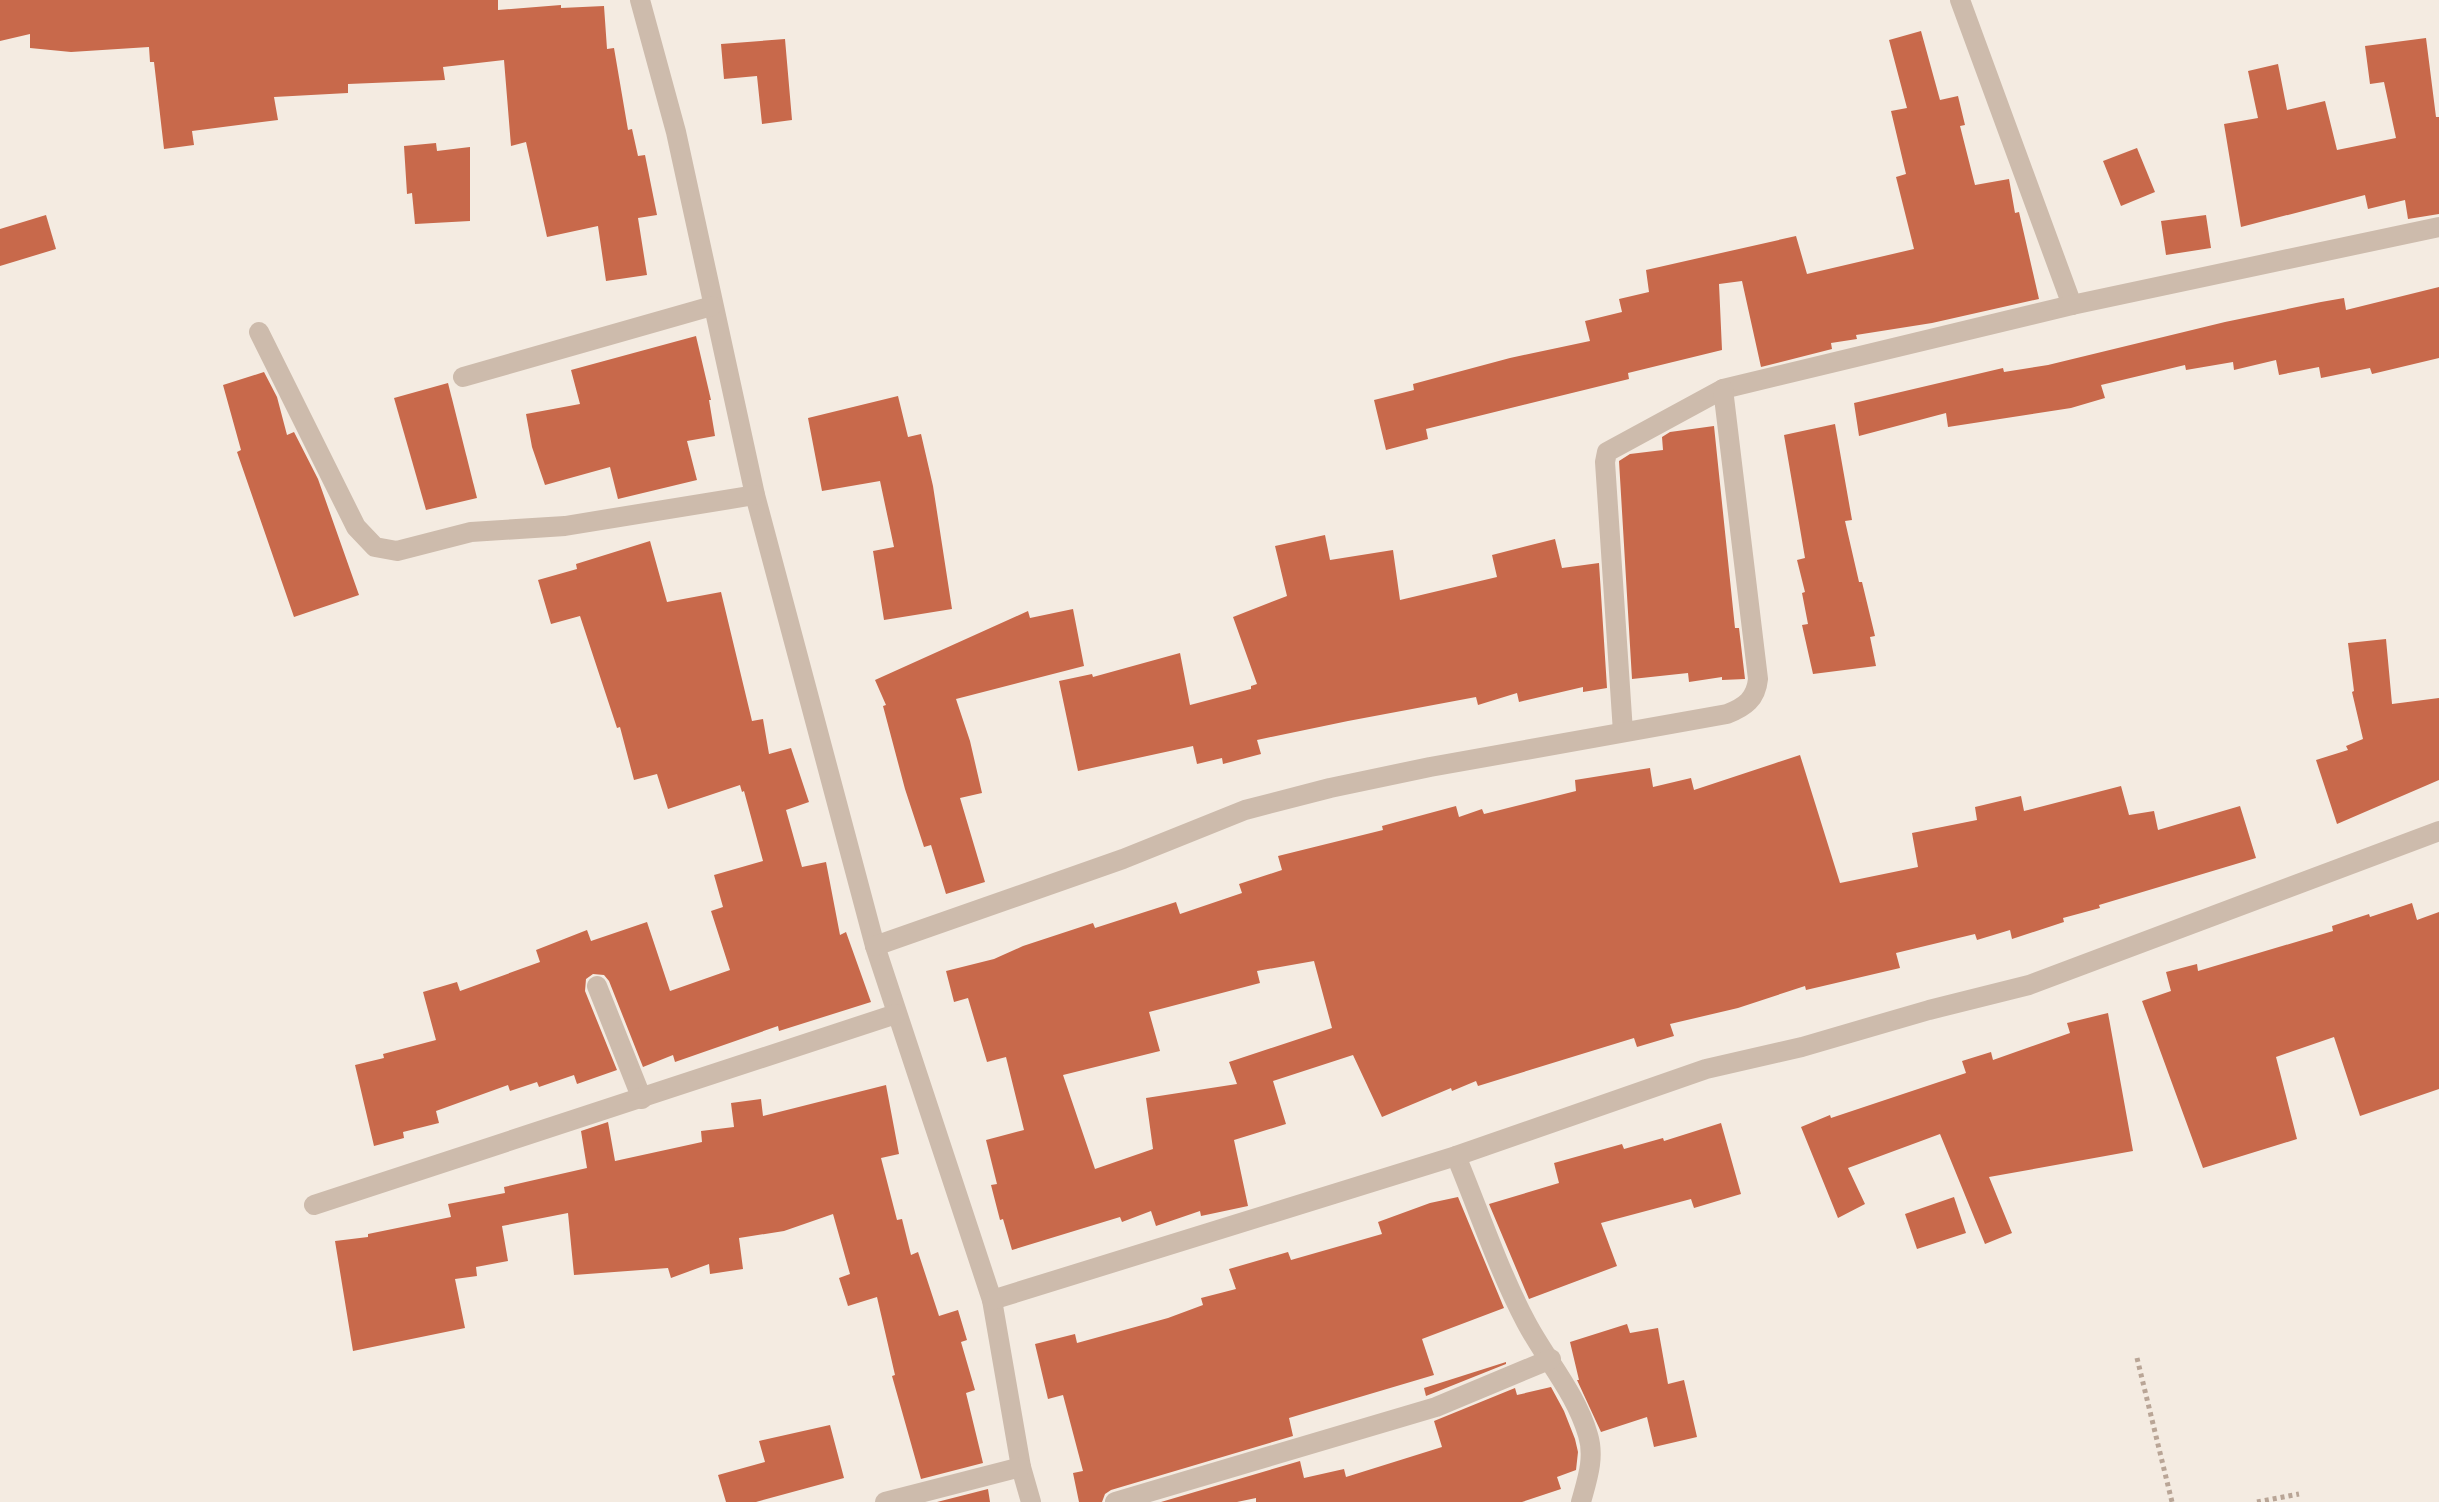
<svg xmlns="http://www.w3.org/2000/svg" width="2439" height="1502" font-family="Montserrat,sans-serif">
<rect width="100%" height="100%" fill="#f4ebe1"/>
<g fill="#c8694b" fill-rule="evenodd">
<polygon points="0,0 498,0 498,10 561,5 561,8 604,6 607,49 614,48 628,130 632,129 638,156 645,155 657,215 638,218 647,275 606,281 598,226 547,237 526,142 511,146 504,60 443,67 445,80 348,84 348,93 274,97 278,120 192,131 194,145 164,149 154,62 150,62 149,47 71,52 30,48 30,34 0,41"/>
<polygon points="1921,31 1940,100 1958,96 1965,125 1960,126 1975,185 2009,179 2015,213 2019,212 2039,299 1932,323 1856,335 1857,339 1831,343 1832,349 1761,367 1742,281 1719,284 1722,350 1628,373 1629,379 1426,429 1428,439 1386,450 1374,400 1414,390 1413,384 1510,358 1590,341 1585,321 1622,312 1619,299 1649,292 1646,270 1796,236 1807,274 1914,249 1896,177 1906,174 1891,111 1907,108 1889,40"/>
<polygon points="2426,38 2436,117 2439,117 2439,214 2408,219 2405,200 2368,209 2365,195 2241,227 2224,124 2258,118 2248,71 2278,64 2287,110 2325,101 2337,150 2396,138 2384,82 2370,84 2365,46"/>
<polygon points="785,39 792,120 762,124 757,76 724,79 721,44"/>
<polygon points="436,143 437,151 470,147 470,221 415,224 412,193 407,194 404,146"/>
<polygon points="2137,148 2155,192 2121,206 2103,161"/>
<polygon points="46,215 56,249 0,266 0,229"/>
<polygon points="2206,215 2211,248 2166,255 2161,221"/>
<polygon points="2439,287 2439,358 2372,374 2370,368 2321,378 2319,367 2279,375 2276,360 2234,370 2233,362 2186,370 2185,365 2101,385 2105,398 2071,408 1948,427 1946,413 1859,436 1854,403 2003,368 2004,372 2048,365 2225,322 2321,302 2344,298 2346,310"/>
<polygon points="696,336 711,400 709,400 715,436 687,441 697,480 618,499 610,467 545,485 532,447 526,414 580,404 571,370"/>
<polygon points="264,372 277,397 287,435 294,432 318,479 359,595 294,617 237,452 241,450 223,385"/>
<polygon points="448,383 477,498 426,510 394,398"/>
<polygon points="898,396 908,437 921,434 933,486 952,609 884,620 873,551 894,547 880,481 822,491 808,418"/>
<polygon points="1835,424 1852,520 1845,521 1859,582 1862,582 1875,636 1870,637 1876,666 1813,674 1802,625 1808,624 1802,593 1805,592 1797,560 1805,558 1784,435"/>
<polygon points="1714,426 1735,628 1739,628 1745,679 1722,680 1722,677 1689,682 1688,673 1632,679 1619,461 1630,454 1663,450 1662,437 1670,432"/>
<polygon points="1325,535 1330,560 1393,550 1400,600 1497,577 1492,555 1555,539 1562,568 1599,563 1607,688 1583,692 1583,687 1519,702 1517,693 1478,705 1476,697 1348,721 1257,740 1261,754 1223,764 1222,758 1197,764 1193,746 1078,771 1059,681 1092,674 1093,677 1180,653 1190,705 1251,689 1251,686 1257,684 1233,617 1287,596 1275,546"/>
<polygon points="650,541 667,602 721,592 752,721 763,719 769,754 791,748 809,802 786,810 802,867 826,862 840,935 846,932 871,1002 779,1031 778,1026 675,1062 673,1055 643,1067 609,981 604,975 593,974 586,979 585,991 617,1070 577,1084 574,1075 539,1087 537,1082 510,1091 508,1085 436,1111 439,1123 403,1132 404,1138 374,1146 355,1065 384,1058 383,1054 436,1040 423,992 457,982 460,991 540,962 536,950 587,930 591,941 647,922 670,991 730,970 711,911 723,907 714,875 763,861 744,791 742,792 740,785 668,809 657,774 634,780 620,727 617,728 580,616 551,624 538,580 577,569 576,564"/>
<polygon points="1073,609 1084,666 956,699 970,741 982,793 960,798 985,882 946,894 931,845 924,847 905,789 883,706 886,705 875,680 1028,611 1030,618"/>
<polygon points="2386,639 2392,704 2439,698 2439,780 2337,824 2316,760 2348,750 2346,746 2363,739 2352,692 2354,691 2348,643"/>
<path d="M1800,755L1840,883L1918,867L1912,833L1977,820L1975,807L2021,796L2024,811L2121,786L2129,815L2154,811L2158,830L2240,806L2256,858L2099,905L2100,908L2063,918L2064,922L2012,939L2010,930L1977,940L1975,934L1896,953L1900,968L1806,990L1805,986L1738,1008L1670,1024L1674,1036L1637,1047L1634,1038L1478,1086L1476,1081L1452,1091L1451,1088L1382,1117L1353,1055L1273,1081L1286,1124L1234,1140L1248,1206L1201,1216L1200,1211L1156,1226L1151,1211L1122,1222L1120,1217L1012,1250L1003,1219L1000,1220L991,1185L997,1184L986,1140L1024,1130L1006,1057L987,1062L968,998L954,1002L946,971L994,959L1023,946L1093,923L1095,928L1176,902L1180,914L1242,893L1239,884L1282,870L1278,856L1383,830L1382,826L1456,806L1459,817L1482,809L1484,814L1576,791L1575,780L1650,768L1653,787L1691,778L1694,790ZM1314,961L1332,1028L1229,1062L1237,1084L1146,1098L1153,1149L1095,1169L1063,1075L1160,1051L1149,1012L1260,983L1257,971Z"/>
<polygon points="2412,903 2417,920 2439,912 2439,1089 2360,1116 2334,1037 2276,1057 2297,1139 2203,1168 2142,1001 2171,991 2166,972 2197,964 2198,971 2333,931 2332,926 2369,914 2370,917"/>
<polygon points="2108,1013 2133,1151 1989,1177 2012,1233 1985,1244 1940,1134 1848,1168 1865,1204 1838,1218 1801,1127 1830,1115 1831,1118 1966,1073 1962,1061 1991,1052 1993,1060 2070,1033 2067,1023"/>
<polygon points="886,1085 899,1154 881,1158 897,1220 902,1219 911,1255 918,1252 939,1316 958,1310 967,1340 961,1342 975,1390 966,1393 983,1463 921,1479 892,1376 895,1375 877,1297 848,1306 839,1278 850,1274 833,1214 784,1231 739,1238 743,1269 710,1274 709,1264 671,1278 668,1268 574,1275 568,1213 502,1226 508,1261 476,1267 477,1276 455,1279 465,1328 353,1351 335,1241 368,1237 368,1234 451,1217 448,1204 505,1193 504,1187 587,1168 581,1131 608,1122 615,1161 702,1142 701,1131 734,1127 731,1103 761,1099 763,1116"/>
<polygon points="1721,1123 1741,1194 1694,1208 1691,1199 1601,1223 1617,1266 1529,1299 1489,1204 1559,1183 1554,1163 1622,1144 1624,1149 1663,1138 1664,1141"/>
<polygon points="1458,1197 1504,1308 1422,1339 1434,1375 1289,1418 1293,1436 1111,1490 1105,1494 1102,1502 1079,1502 1073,1473 1083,1471 1063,1395 1048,1399 1035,1344 1075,1334 1077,1343 1168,1318 1203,1305 1201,1298 1236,1289 1229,1269 1288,1252 1291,1260 1382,1234 1378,1222 1430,1203"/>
<polygon points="1954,1197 1966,1233 1917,1249 1905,1214"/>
<polygon points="1627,1324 1630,1333 1658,1328 1668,1384 1684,1380 1697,1437 1654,1447 1647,1417 1601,1432 1577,1380 1579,1380 1570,1342"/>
<polygon points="1506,1362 1506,1364 1426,1396 1424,1388"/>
<polygon points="1551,1387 1564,1411 1575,1439 1578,1452 1576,1470 1557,1477 1561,1489 1522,1502 1256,1502 1256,1498 1237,1502 1161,1502 1300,1461 1304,1478 1344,1469 1346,1477 1442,1447 1434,1421 1515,1388 1517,1395"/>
<polygon points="830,1425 844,1478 756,1502 726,1502 718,1475 765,1462 759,1441"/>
<polygon points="988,1489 990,1502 937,1502"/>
</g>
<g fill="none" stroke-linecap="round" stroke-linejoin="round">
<g stroke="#b9a596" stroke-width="5" stroke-dasharray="4 4" stroke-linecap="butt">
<polyline points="2137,1358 2172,1502"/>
<polyline points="2257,1502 2299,1494"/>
</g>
<g stroke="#cdbbac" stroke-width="20">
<polyline points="640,0 676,132 755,495 875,946 992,1300 1021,1467 1031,1502"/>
<polyline points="1960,0 2072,305"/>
<polyline points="259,332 356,527 375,547 397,551 471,532 565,526 755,495"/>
<polyline points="463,377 712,306"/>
<polyline points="1623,732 1605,462 1607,452 1723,389 2072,305 2439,227"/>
<path d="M875,946L1123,859L1245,810L1330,788L1430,767L1727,714C1745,707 1756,699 1758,679L1723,389"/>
<polyline points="597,986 642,1099"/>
<path d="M1456,1156C1479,1211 1498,1269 1526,1322C1546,1360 1576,1393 1588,1435C1595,1458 1587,1480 1581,1502"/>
<polyline points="314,1205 896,1014"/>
<polyline points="992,1300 1456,1156 1706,1069 1802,1047 1929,1010 2029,985 2439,831"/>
<polyline points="885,1502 1021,1467"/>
<polyline points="1115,1502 1436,1407 1551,1359"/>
</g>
</g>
</svg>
